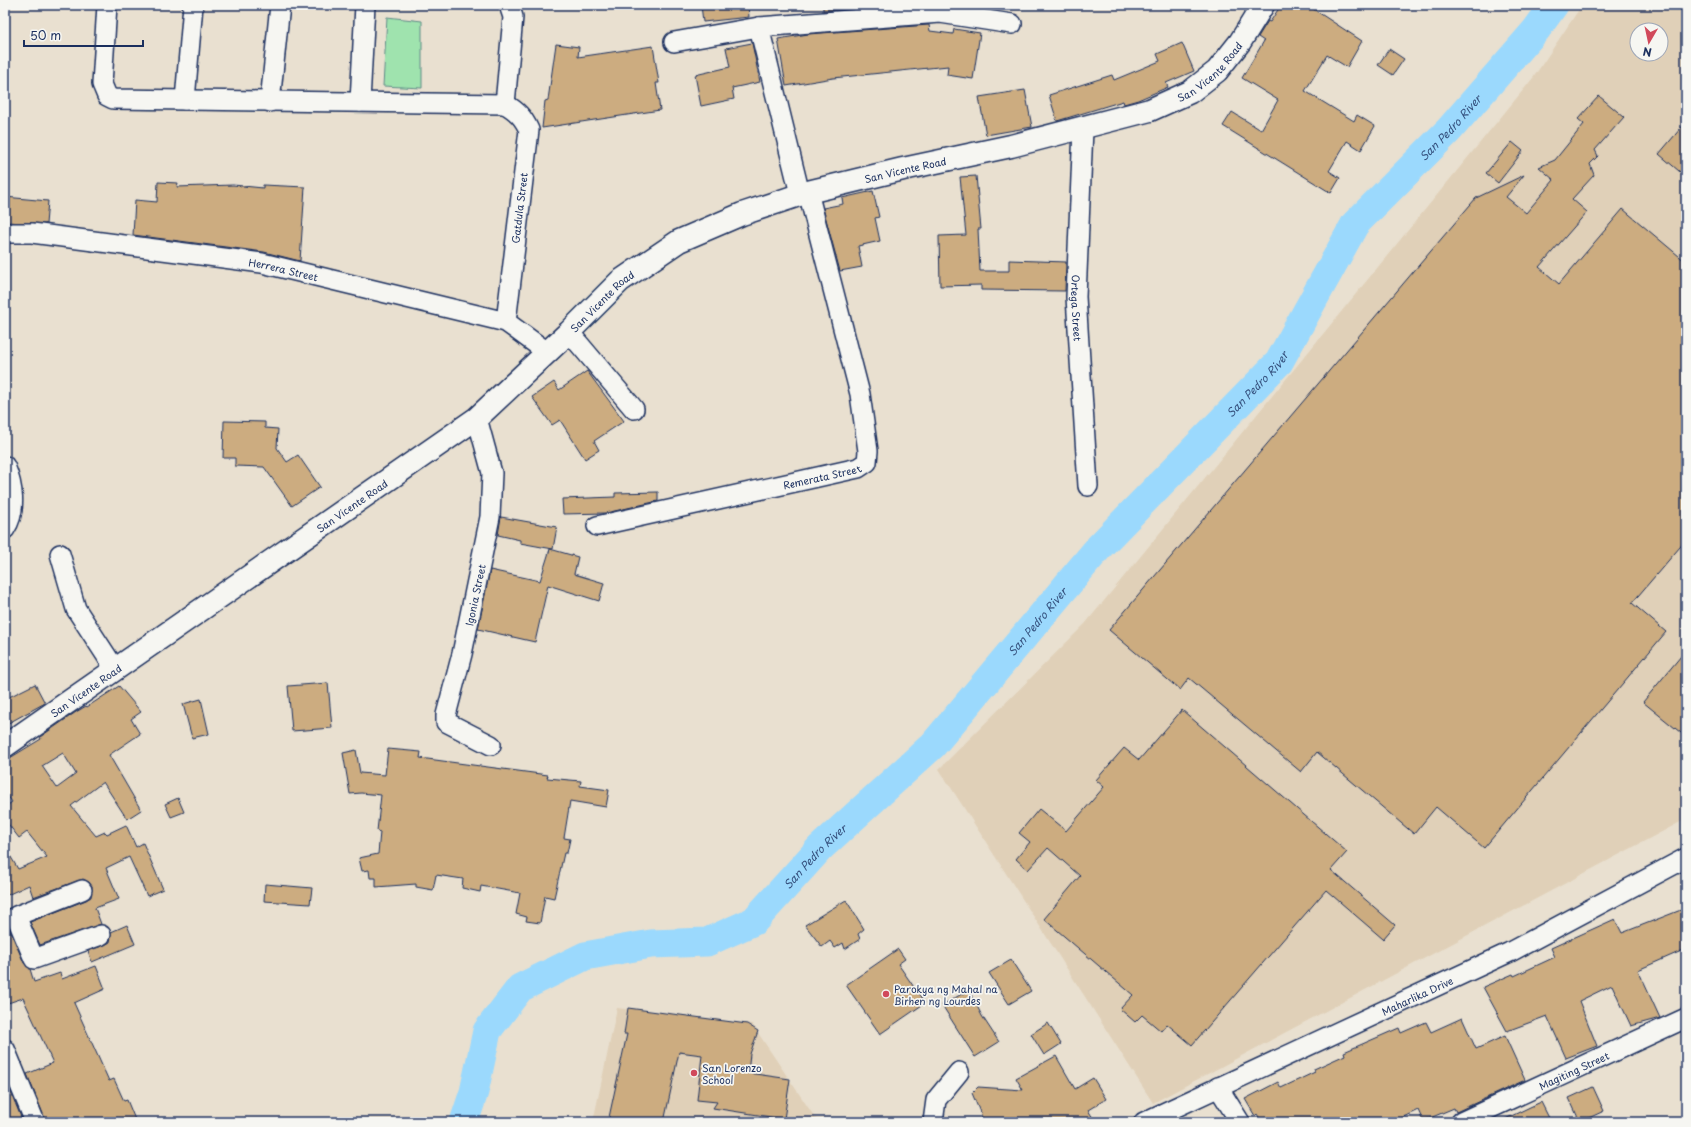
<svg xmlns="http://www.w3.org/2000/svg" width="1691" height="1127" font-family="'Playpen Sans',sans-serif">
<rect width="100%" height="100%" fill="#e9e0d0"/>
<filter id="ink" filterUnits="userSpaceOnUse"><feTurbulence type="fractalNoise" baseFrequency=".025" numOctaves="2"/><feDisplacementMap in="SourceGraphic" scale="8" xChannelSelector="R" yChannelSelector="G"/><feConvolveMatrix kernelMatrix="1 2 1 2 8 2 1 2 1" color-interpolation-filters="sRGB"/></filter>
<g filter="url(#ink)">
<g fill="#e0d0b8" fill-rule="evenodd">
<path d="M1582,5H1686V819L1153,1103L939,769L1085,624L1533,78ZM1637,30H1661V54H1637Z"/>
<polygon points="617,1008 752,1024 818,1122 593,1122"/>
</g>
<polygon fill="#9fe3ae" stroke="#5d8986" points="387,17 422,21 422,88 383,86"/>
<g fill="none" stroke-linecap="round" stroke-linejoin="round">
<path stroke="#9bd9fd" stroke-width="29" id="s1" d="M464,1122L474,1092L487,1031L520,988L585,956L651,944L707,942L754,921L820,848L933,745L1100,546L1279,362L1355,224L1449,130L1536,30L1554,5"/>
</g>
<g fill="#ccac80" stroke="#1b2f5e" fill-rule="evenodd">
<polygon points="701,5 748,5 749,17 703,22"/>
<polygon points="823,5 853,5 854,9 823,11"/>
<polygon points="972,5 991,5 991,10 972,7"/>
<polygon points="1281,5 1307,5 1362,41 1347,67 1327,55 1305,91 1354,121 1357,115 1375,126 1361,150 1347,141 1329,171 1340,178 1331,193 1223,126 1232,112 1261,130 1278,100 1242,78 1264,41 1258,37 1268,21 1270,22"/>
<polygon points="929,25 930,31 953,34 954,29 980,33 973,79 947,75 948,66 833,78 786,86 778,39 808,34"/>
<polygon points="752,43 760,82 732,88 734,99 701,106 695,75 730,67 726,48"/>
<polygon points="1182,43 1194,71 1166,83 1168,87 1138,100 1124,104 1123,101 1057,121 1049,95 1112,75 1114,80 1160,61 1157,54"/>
<polygon points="556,44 579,47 578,57 653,46 659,83 656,83 660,110 542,128 545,101 548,100"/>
<polygon points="1389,49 1404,59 1393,75 1378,65"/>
<polygon points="1025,90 1032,127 986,135 979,97"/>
<polygon points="1599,96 1624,117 1595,150 1598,156 1590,164 1594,175 1572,199 1587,212 1539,267 1559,284 1623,209 1686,262 1686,540 1632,603 1666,632 1484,848 1436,807 1414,834 1317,752 1301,772 1189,678 1180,690 1109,630 1476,198 1524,175 1506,197 1526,213 1554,180 1539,167 1555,160 1584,124 1578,119"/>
<polygon points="1686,122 1686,177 1659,154"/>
<polygon points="1512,142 1523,151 1498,183 1486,173"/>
<polygon points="976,176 981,229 978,229 980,271 1009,271 1009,260 1066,262 1065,291 981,290 981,285 940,286 939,236 966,235 960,177"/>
<polygon points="158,182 178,183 177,187 233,185 263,188 263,185 305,187 300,261 264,252 133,235 135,200 157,202"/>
<polygon points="873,191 879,217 875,218 880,241 858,246 862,267 840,271 823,208 843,204 842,198"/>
<polygon points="5,197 48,201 46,224 5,222"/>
<polygon points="587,371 624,421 594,441 599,450 585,459 560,420 552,425 532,397 554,382 559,390"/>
<polygon points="224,421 265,422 265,428 278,429 277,448 287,462 298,455 320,487 292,506 264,467 235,466 235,458 223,458"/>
<polygon points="658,492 658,501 606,513 563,514 562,499 615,497 615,493"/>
<polygon points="501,517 557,527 553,549 520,543 520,540 498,535"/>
<polygon points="550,549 578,557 574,574 604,583 599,601 548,585 535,642 478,629 490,570 540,581"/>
<polygon points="1686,650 1686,737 1643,702"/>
<polygon points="328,683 332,728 292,731 288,686"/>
<polygon points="35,684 45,703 5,725 5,699"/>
<path d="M119,686L141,712L131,719L140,734L109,755L141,810L127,819L103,782L71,806L96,836L105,832L107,834L126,825L136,847L143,843L163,889L147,896L129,857L106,868L119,899L95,908L101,924L40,945L30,922L86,900L91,897L92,886L89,882L83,879L33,897L29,885L5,896V847L18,869L47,857L27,832L19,838L5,820V807L12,802L5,792V761L41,739L40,737L76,712L86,706L87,707ZM63,753L76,774L57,788L42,766Z"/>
<polygon points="201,699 209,734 192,738 183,704"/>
<polygon points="1182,710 1347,852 1331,870 1395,925 1383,939 1326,890 1192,1045 1167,1024 1161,1031 1142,1015 1135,1022 1120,1009 1133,995 1044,919 1080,876 1048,848 1028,870 1016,859 1030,842 1019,833 1039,809 1066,831 1104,787 1096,780 1124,748 1139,760"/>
<polygon points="388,749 421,752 420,758 548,775 547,778 581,781 580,786 609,790 606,807 570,801 564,838 570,839 567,853 564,853 554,898 545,896 540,923 526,921 527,917 516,914 520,893 481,886 480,892 462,888 463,879 436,875 433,890 416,887 416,884 376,887 376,878 370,878 369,870 362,871 359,858 378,854 380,832 377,831 381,795 361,793 350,794 343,753 356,750 360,773 385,775"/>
<polygon points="178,798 184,812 171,817 165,804"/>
<polygon points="265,884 312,888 310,904 264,901"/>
<polygon points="846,900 864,929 858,934 860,939 845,949 843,943 835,948 830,941 822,947 805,925"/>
<polygon points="1686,908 1686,949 1638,970 1660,1018 1631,1026 1612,985 1579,1001 1597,1046 1566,1058 1547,1016 1507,1031 1483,987 1513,974 1514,976 1555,957 1551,948 1615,919 1622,933"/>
<polygon points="127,925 135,944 92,962 88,951 105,945 110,942 111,932"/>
<polygon points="8,926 24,963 30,969 34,982 60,973 62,979 96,966 105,989 74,1003 109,1081 114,1079 124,1101 127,1100 136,1122 46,1122 27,1074 53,1063 23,998 5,1004 5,928"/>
<polygon points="898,949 905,959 898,964 925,1003 880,1034 846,985"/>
<polygon points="1011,960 1031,991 1009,1004 989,973"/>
<polygon points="969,990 982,1016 999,1042 975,1057 942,1005"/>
<polygon points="628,1008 747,1024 758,1031 750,1054 748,1073 790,1079 784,1119 713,1108 717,1102 697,1100 702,1055 679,1052 664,1122 608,1122 627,1034 624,1034"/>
<polygon points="1462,1018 1476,1049 1505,1036 1525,1080 1456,1112 1454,1108 1423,1121 1418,1110 1393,1122 1262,1122 1257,1114 1255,1116 1245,1099 1278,1082 1281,1088 1315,1072 1314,1069 1345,1055 1344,1052 1399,1028 1401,1033 1426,1022 1431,1032"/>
<polygon points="1048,1023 1061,1044 1044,1055 1031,1034"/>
<polygon points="1056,1056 1075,1089 1093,1078 1106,1099 1088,1110 1093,1118 1084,1122 984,1122 972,1093 978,1087 1023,1090 1016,1078"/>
<polygon points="5,1083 7,1083 23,1122 5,1122"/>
<polygon points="1593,1087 1604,1111 1580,1122 1569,1098"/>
<polygon points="1541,1102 1551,1122 1499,1122 1530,1107"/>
</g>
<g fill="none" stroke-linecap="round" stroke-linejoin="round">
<g stroke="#1b2f5e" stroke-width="22">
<g id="minor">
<polyline points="107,5 102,84 107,96 113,99 505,104 513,17 509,5"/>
<polyline points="674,42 759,27"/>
<polyline points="185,100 193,5"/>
<polyline points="270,102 280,5"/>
<polyline points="360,102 365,5"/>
<path d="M505,104C517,111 523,117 529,130L506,322"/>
<path id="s2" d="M1083,129L1076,297L1088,486"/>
<polyline points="800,194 759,27 940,13 1012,24"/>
<path id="s3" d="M5,233H32L262,263L506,322L547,352"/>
<polyline points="569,332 634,409"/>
<polyline points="477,418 492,473 490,517 462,654 446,715 446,722 491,745"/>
<path d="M5,466C13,485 17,511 5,529"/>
<path id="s4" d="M597,526L858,468L867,462L868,451L860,394L808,192"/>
<polyline points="60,554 76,609 115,669"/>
<polyline points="82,890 16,916 34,959 101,935"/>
<polyline points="5,1049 35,1122"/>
<polyline points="1218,1087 1240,1122"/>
<polyline points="933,1122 936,1100 959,1072"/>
<path id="s5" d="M1144,1122L1510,952L1686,858"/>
<path id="s6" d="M1461,1122L1686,1018"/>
</g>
</g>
<g stroke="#1b2f5e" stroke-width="25">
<g id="major">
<path id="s7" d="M5,746L477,418L569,332L620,281L679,241L742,214L808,192L903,169L1011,146L1150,110L1190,92L1217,71L1240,42L1263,5"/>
</g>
</g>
<use href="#minor" stroke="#f6f6f2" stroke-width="19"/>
<use href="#major" stroke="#f6f6f2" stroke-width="22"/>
</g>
</g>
<g fill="#d1495b" stroke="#f6f6f2" stroke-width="1.5">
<circle cx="886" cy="994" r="4"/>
<circle cx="694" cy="1073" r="4"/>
</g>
<g text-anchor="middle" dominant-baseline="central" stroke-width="3.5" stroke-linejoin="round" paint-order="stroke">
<g font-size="10" fill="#1b2f5e" stroke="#f6f6f2">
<text stroke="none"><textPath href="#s7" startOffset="1406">San Vicente Road</textPath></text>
<text stroke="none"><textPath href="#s7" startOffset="1082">San Vicente Road</textPath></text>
<text transform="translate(519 208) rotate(-83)">Gatdula Street</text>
<text stroke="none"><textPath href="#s3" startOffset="281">Herrera Street</textPath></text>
<text stroke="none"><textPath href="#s7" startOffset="746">San Vicente Road</textPath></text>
<text stroke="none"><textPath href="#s2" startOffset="179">Ortega Street</textPath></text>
<text stroke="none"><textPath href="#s4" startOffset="230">Remerata Street</textPath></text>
<text stroke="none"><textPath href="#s7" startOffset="422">San Vicente Road</textPath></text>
<text transform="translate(475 595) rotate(-78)">Igonia Street</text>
<text stroke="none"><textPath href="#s7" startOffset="98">San Vicente Road</textPath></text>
<text stroke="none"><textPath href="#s5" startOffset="301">Maharlika Drive</textPath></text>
<text stroke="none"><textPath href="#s6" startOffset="124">Magiting Street</textPath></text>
</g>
<g font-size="10" fill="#1b2f5e" stroke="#f6f6f2" text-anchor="start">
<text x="894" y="988">Parokya ng Mahal na<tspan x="894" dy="12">Birhen ng Lourdes</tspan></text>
<text x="702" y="1067">San Lorenzo<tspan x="702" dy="12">School</tspan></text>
</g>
<g font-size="11" font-style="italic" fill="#35517e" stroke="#f6f6f2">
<text stroke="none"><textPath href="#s1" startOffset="1456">San Pedro River</textPath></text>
<text stroke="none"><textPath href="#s1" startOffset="1132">San Pedro River</textPath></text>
<text stroke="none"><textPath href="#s1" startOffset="808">San Pedro River</textPath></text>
<text stroke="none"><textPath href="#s1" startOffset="484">San Pedro River</textPath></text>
</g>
</g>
<rect width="1691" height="1127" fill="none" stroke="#f6f6f2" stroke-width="20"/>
<rect x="10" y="10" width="1671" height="1107" fill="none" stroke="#1b2f5e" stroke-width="1.5" filter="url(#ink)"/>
<g transform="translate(1649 42) rotate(189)"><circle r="19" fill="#f6f6f2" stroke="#9ea6b7"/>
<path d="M0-3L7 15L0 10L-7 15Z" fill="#d1495b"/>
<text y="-6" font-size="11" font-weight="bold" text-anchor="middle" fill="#1b2f5e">N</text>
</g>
<path d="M24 40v6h119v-6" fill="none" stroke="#1b2f5e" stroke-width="2"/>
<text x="30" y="40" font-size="12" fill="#1b2f5e" stroke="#f6f6f2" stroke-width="3" paint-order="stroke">50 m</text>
</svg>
